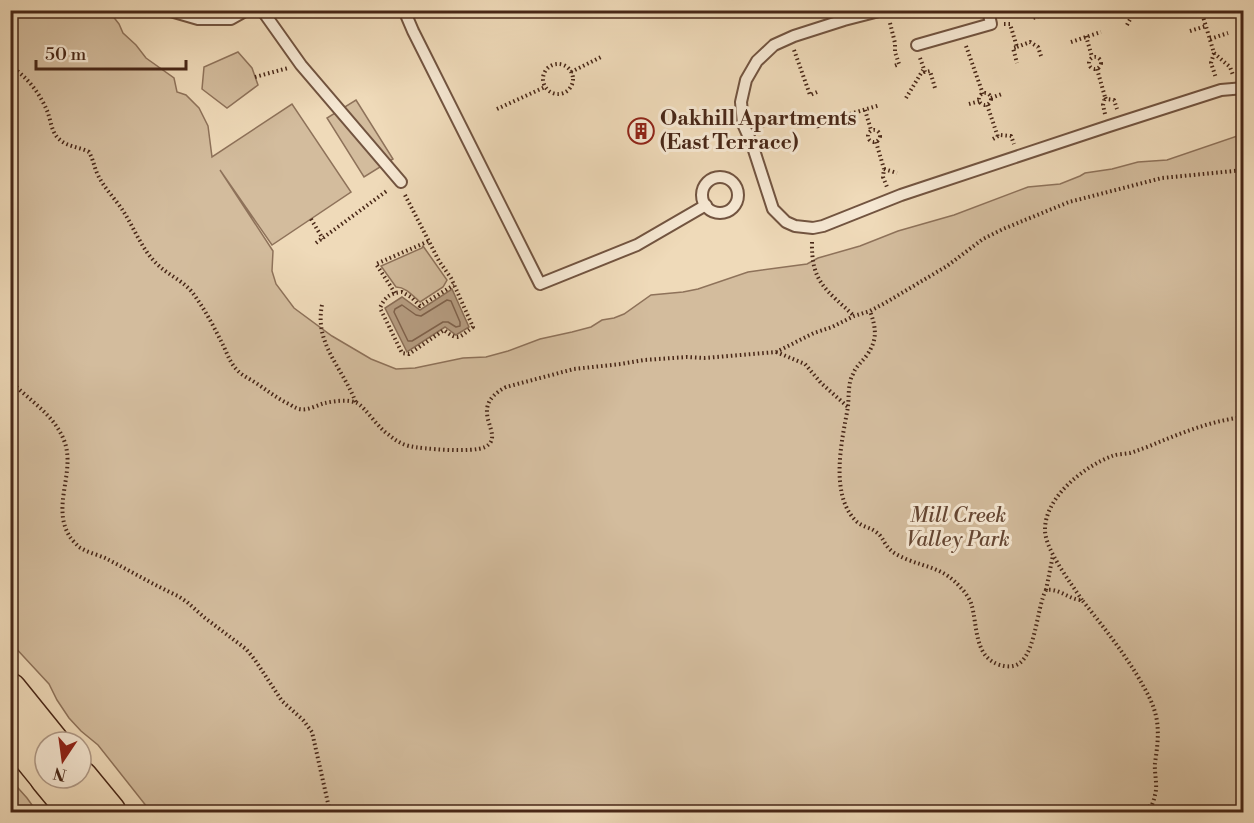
<svg xmlns="http://www.w3.org/2000/svg" width="1254" height="823" font-family="'Libre Bodoni',serif">
<rect width="100%" height="100%" fill="#efdab9"/>
<filter id="stains"><feTurbulence type="fractalNoise" baseFrequency=".00333" numOctaves="4"/><feColorMatrix values="0 0 0 0 .2 0 0 0 0 .09 0 0 0 0 .02 0 0 0 .5 -.17"/></filter>
<radialGradient id="worn" r=".72"><stop offset=".6" stop-color="#630" stop-opacity="0"/><stop offset="1" stop-color="#630" stop-opacity=".3"/></radialGradient>
<g fill="#d3bc9d" stroke="#8e725a" stroke-width="1.5">
<polygon points="105,11 112,15 119,24 123,33 136,45 146,58 174,78 177,92 186,95 199,108 208,126 212,157 292,104 351,192 272,245 220,170 273,251 272,271 276,284 294,308 332,336 371,359 396,369 415,368 463,358 486,357 508,351 540,339 572,332 591,327 602,320 614,318 624,314 651,295 683,292 698,289 748,272 807,264 818,258 860,246 898,231 954,215 1028,187 1060,184 1080,176 1085,173 1112,169 1138,162 1167,160 1243,134 1243,812 151,812 98,745 81,731 69,718 57,700 49,684 11,643 11,11"/>
<polygon points="238,52 252,68 258,85 227,108 202,89 204,67"/>
<polygon points="356,100 393,159 364,177 327,118"/>
<path d="M423,246L447,280L443,287L420,302C413,296 406,287 396,287L381,266L422,248Z"/>
<polygon points="10,779 27,798 37,812 11,812"/>
</g>
<polygon fill="#b69d82" stroke="#8a6e57" stroke-width="1.5" points="452,289 469,327 456,335 445,327 407,352 385,308 402,297 420,310"/>
<g fill="none" stroke-linecap="round" stroke-linejoin="round">
<polygon stroke="#7f624c" stroke-width="1.5" points="447,300 451,301 460,322 460,326 456,327 448,322 443,322 412,341 408,341 394,312 395,309 402,305 416,315 421,316"/>
<g stroke="#725440" stroke-width="14">
<g id="lane">
<polyline points="167,10 198,19 231,19 247,10"/>
<polyline points="262,10 301,65 401,182"/>
<polyline points="404,10 413,31 540,284 637,245 706,205"/>
<polyline points="883,10 844,20 794,36 774,45 757,61 746,80 741,102 743,124 752,144 773,209 786,222 795,226 813,228 823,226 901,195 1109,126 1221,90 1244,88"/>
<polyline points="917,45 991,24 988,10"/>
<circle cx="720" cy="195" r="18"/>
</g>
</g>
<g stroke="#482717" stroke-width="36">
<g id="highway">
<polyline points="10,690 52,742"/>
<polyline points="10,732 45,775"/>
<polyline points="47,778 75,812"/>
<polyline points="81,778 109,812"/>
</g>
</g>
<g stroke="#482717" stroke-width="4" stroke-dasharray="1.5 3" stroke-linecap="butt">
<polyline points="1030,10 1033,18 1038,17"/>
<polyline points="1201,10 1214,53 1211,63 1216,78"/>
<polyline points="890,23 895,43 895,52 899,64 894,66"/>
<polyline points="1004,24 1010,24 1017,47 1013,48 1017,63"/>
<polyline points="1127,25 1135,10"/>
<polyline points="1190,31 1206,26"/>
<polyline points="1086,36 1092,57"/>
<polyline points="1210,39 1228,33"/>
<polyline points="1071,42 1101,32"/>
<polyline points="966,46 983,94"/>
<polyline points="1017,47 1030,42 1038,47 1041,56"/>
<polyline points="794,50 810,95 817,92"/>
<polyline points="1214,53 1230,67 1233,75"/>
<circle cx="1095" cy="63" r="6"/>
<polyline points="920,58 925,72 930,71 935,88"/>
<circle cx="558" cy="79" r="15"/>
<path d="M10,66C27,76 41,95 48,113C51,122 52,133 59,139C67,147 80,147 89,152C93,159 94,166 97,173C104,189 117,200 125,214C135,230 143,251 157,264C168,275 182,280 192,292C205,309 215,329 224,347C228,356 231,364 238,371C243,376 250,379 256,383C268,391 278,399 291,405C294,407 296,408 299,409C308,411 317,405 325,403C334,401 348,399 357,403C366,408 378,428 389,435C395,440 401,444 409,446C422,449 473,453 485,447C508,435 464,409 506,387L574,369L621,364L644,360L687,357L704,358L776,352L814,333L832,327L854,316L870,311L885,303L947,266L983,239L1003,229L1069,202L1162,178L1244,170"/>
<polyline points="1097,69 1105,97"/>
<polyline points="571,72 603,56"/>
<polyline points="255,77 288,68"/>
<circle cx="985" cy="99" r="6"/>
<polyline points="906,98 923,70"/>
<polyline points="991,98 1002,94"/>
<polyline points="969,104 980,101"/>
<polyline points="987,105 998,137"/>
<polyline points="497,109 545,87"/>
<polyline points="865,110 871,130"/>
<polyline points="850,114 880,105"/>
<polyline points="1105,114 1103,105 1105,97 1106,99 1114,100 1117,109"/>
<polyline points="758,127 789,119 795,120 806,116 817,121 819,129"/>
<circle cx="874" cy="136" r="6"/>
<polyline points="993,139 1000,135 1011,136 1014,144"/>
<polyline points="876,142 884,169 883,177 887,187"/>
<polyline points="884,169 897,173"/>
<path d="M405,195L439,261L451,278L473,327C459,337 459,342 444,330L409,354L402,353L380,308C385,297 390,293 402,292L411,297L420,306L454,285"/>
<polyline points="311,219 323,239"/>
<path d="M812,242C811,283 827,290 854,316"/>
<polyline points="316,243 388,190"/>
<polyline points="395,293 376,264 429,241"/>
<path d="M322,305C314,344 343,368 356,403"/>
<path d="M776,352L805,364L821,383L848,407C842,440 829,494 856,521C862,527 870,527 876,532C882,536 883,541 887,546C891,552 899,556 906,559C928,568 944,568 961,588C965,592 969,598 971,603C978,624 973,657 1000,665C1004,666 1009,667 1013,666C1036,662 1036,608 1046,590C1060,588 1069,600 1082,600C1102,625 1121,649 1137,675C1146,691 1154,703 1157,721C1159,736 1157,749 1155,763C1154,773 1158,785 1155,795C1154,801 1151,806 1150,812"/>
<path d="M10,381C29,400 56,416 65,443C75,474 51,507 70,537C72,540 76,544 79,547C88,553 100,555 109,560C132,572 154,585 178,596L187,602L205,618L246,649L255,660L282,701L303,720L312,732L330,812"/>
<path d="M848,406C849,396 848,382 853,374C856,366 862,362 867,355C878,339 876,328 870,311"/>
<polyline points="1046,590 1053,555"/>
<path d="M1082,600C1071,583 1046,551 1045,531C1044,498 1083,467 1112,456C1117,454 1124,454 1130,453C1136,451 1141,449 1147,447C1179,434 1209,421 1244,417"/>
<polyline points="1131,812 1151,806"/>
</g>
<use href="#lane" stroke="#f5e7d2" stroke-width="10"/>
<use href="#highway" stroke="#efdab9" stroke-width="33"/>
</g>
<defs>
<g id="building-ring" transform="scale(1.35)"><circle r="9.5" fill="#f5e7d2" stroke="#8f2418" stroke-width="1.5"/><path d="M-4-6H4V6H1V3H-1V6H-4ZM-2.5-4.3h1.7v1.8h-1.7ZM.8-4.3h1.7v1.8H.8ZM-2.5-1h1.7V.8h-1.7ZM.8-1h1.7V.8H.8Z" fill="#8f2418"/></g>
</defs>
<g fill-rule="evenodd">
<use href="#building-ring" x="641" y="131"/>
</g>
<g text-anchor="middle" dominant-baseline="central" stroke-width="6" stroke-linejoin="round" paint-order="stroke">
<g font-size="21" font-weight="bold" fill="#482717" stroke="#f5e7d2" text-anchor="start">
<text x="660" y="119">Oakhill Apartments<tspan x="660" dy="24">(East Terrace)</tspan></text>
</g>
<g font-size="21" font-style="italic" fill="#644532" stroke="#f5e7d2">
<text x="958" y="516">Mill Creek<tspan x="958" dy="24">Valley Park</tspan></text>
</g>
</g>
<rect width="1254" height="823" fill="none" stroke="#efdab9" stroke-width="36"/>
<rect x="12" y="12" width="1230" height="799" fill="none" stroke="#482717" stroke-width="3"/>
<rect x="18" y="18" width="1218" height="787" fill="none" stroke="#482717" stroke-width="1.5"/>
<g transform="translate(63 760) rotate(193)"><circle r="28" fill="#f5e7d2" stroke="#b09a87" stroke-width="1.5"/>
<path d="M0-4.5L10 22L0 15L-10 22Z" fill="#8f2418"/>
<text y="-9" font-size="16" font-weight="bold" text-anchor="middle" fill="#482717">N</text>
</g>
<path d="M36 60v9h150v-9" fill="none" stroke="#482717" stroke-width="3"/>
<text x="45" y="60" font-size="18" fill="#482717" stroke="#f5e7d2" stroke-width="4.5" paint-order="stroke">50 m</text>
<rect width="100%" height="100%" filter="url(#stains)"/>
<rect width="100%" height="100%" fill="url(#worn)"/>
</svg>
